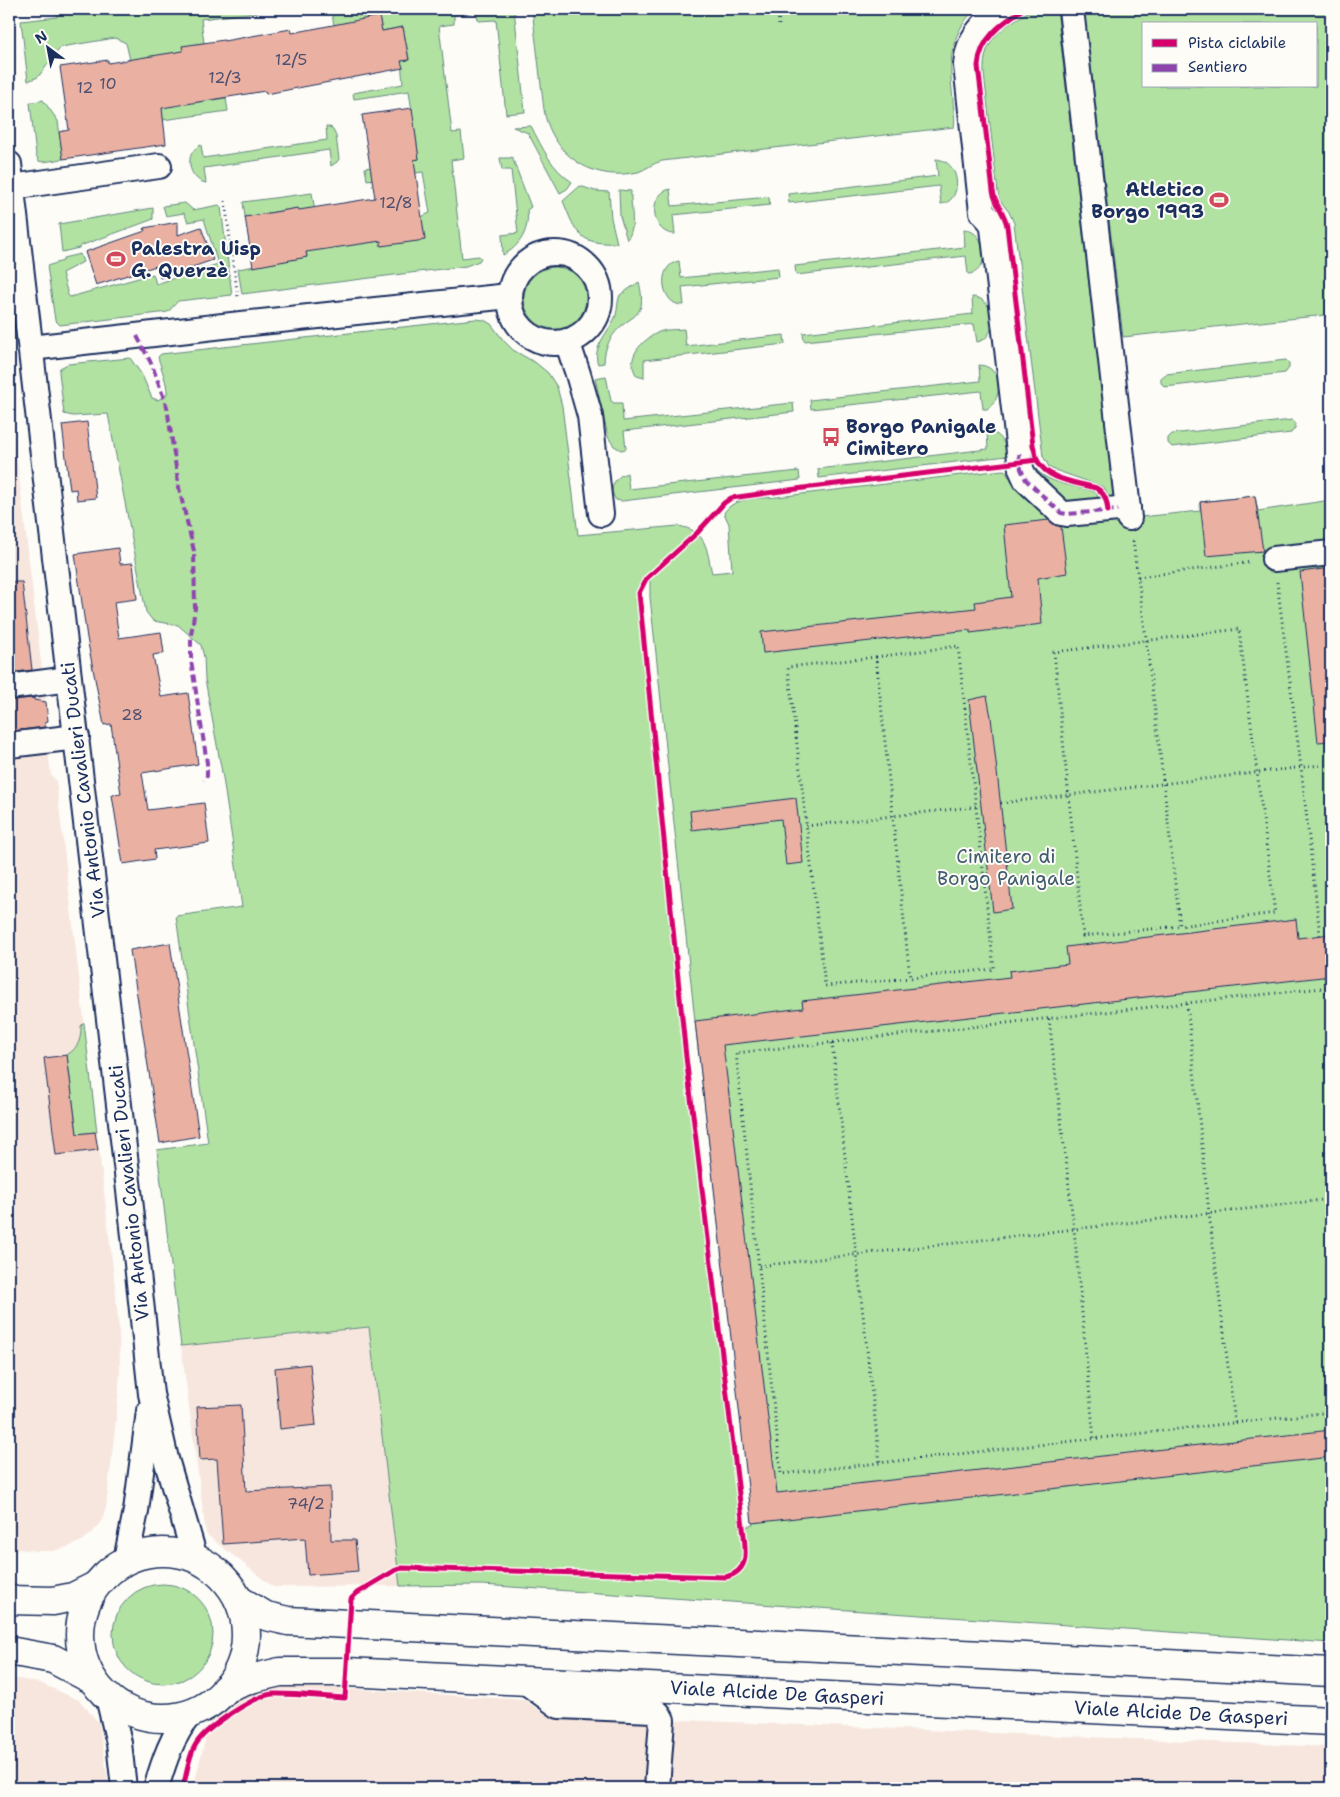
<svg xmlns="http://www.w3.org/2000/svg" width="1340" height="1797" font-family="'Shantell Sans',sans-serif">
<rect width="100%" height="100%" fill="#fdfcf7"/>
<filter id="ink" filterUnits="userSpaceOnUse"><feTurbulence type="fractalNoise" baseFrequency=".02" numOctaves="2"/><feDisplacementMap in="SourceGraphic" scale="10" xChannelSelector="R" yChannelSelector="G"/><feConvolveMatrix kernelMatrix="1 2 1 2 8 2 1 2 1" color-interpolation-filters="sRGB"/></filter>
<g filter="url(#ink)">
<g fill="#f7e6de">
<polygon points="9,392 48,721 45,722 45,728 51,775 56,780 115,1286 119,1330 120,1370 118,1401 106,1508 102,1520 93,1532 82,1541 68,1547 53,1551 37,1551 9,1548"/>
<polygon points="369,1327 400,1586 273,1587 206,1534 181,1346"/>
<polygon points="9,1677 40,1683 79,1700 99,1723 108,1780 108,1788 9,1788"/>
<polygon points="275,1684 525,1700 542,1712 683,1720 1331,1747 1331,1788 193,1788 212,1713 243,1693"/>
</g>
<g fill="#b1e2a2" stroke="#668880" fill-rule="evenodd">
<polygon points="56,9 284,9 201,19 204,43 183,47 191,103 226,98 228,111 163,120 154,56 130,60 126,43 115,38 61,47 38,77 28,81 21,21 57,17"/>
<polygon points="331,9 514,9 525,112 506,114 496,20 478,21 477,12 454,15 454,24 439,26 452,133 461,132 464,158 451,160 462,258 479,256 481,258 479,261 466,266 242,294 238,269 307,257 298,208 245,217 243,202 312,193 321,248 381,241 381,245 421,217 430,213 423,172 367,180 365,168 419,159 409,91 354,99 353,93 403,84 401,61 409,59 403,27 382,31 379,17 334,25"/>
<path d="M532,9H975C948,37 949,64 953,100C953,109 956,119 954,127L662,161C653,163 645,170 638,172C598,181 561,162 547,122C543,111 543,97 541,85C538,59 535,34 532,9Z"/>
<path d="M1032,9H1057L1114,499L1110,500L1105,489L1101,486L1052,469L1049,467L1043,456L1014,223L1009,212L999,199L998,193L984,74C982,37 1005,27 1032,9Z"/>
<path d="M1084,9H1331V346H1328L1325,315L1123,337ZM1144,24H1316V86H1144Z"/>
<polygon points="43,100 58,121 63,159 43,162 39,161 36,155 30,103"/>
<path d="M326,126L332,128L336,136L339,159L337,162L331,166L329,150L204,168L206,183C188,180 183,152 201,145L203,158L327,140Z"/>
<path d="M531,126C543,149 551,168 572,182L567,189L560,193L528,133L513,127Z"/>
<path d="M512,157L531,207L527,210C530,229 520,247 503,255L502,235L518,233L511,170H502L500,158H510Z"/>
<path d="M936,159C962,161 963,202 941,204L939,186L789,203L788,194L938,176Z"/>
<path d="M580,186L595,191L609,192L611,218L617,243C579,245 576,233 563,201Z"/>
<path d="M670,189L672,206L769,197L770,205L673,215L675,234C652,235 646,195 670,189Z"/>
<path d="M619,190L631,191C630,208 637,226 627,240L620,216Z"/>
<polygon points="185,203 193,210 219,205 221,207 232,295 178,301 168,312 60,325 55,320 47,266 63,261 63,258 80,254 83,262 62,273 68,295 70,297 153,274 156,284 218,264 204,219 188,222 184,213 166,216 163,206"/>
<polygon points="153,208 153,219 151,220 80,246 79,248 62,252 59,224"/>
<path d="M964,230C988,230 991,273 968,274L966,256L796,275L795,266L965,247Z"/>
<path d="M679,261L681,278L778,268L779,277L682,287L684,305C661,307 655,265 679,261Z"/>
<circle cx="555" cy="298" r="31"/>
<path d="M639,282C641,290 643,302 640,309C637,316 630,319 625,323C612,333 604,346 604,363L598,364C591,347 611,330 616,315C618,308 617,301 620,295Z"/>
<path d="M972,297C996,297 1000,338 977,342L974,324L804,341L803,333L973,314Z"/>
<path d="M475,319L484,320L491,324L504,341L513,350L536,363L548,373L557,387L562,406L578,535L678,526C708,531 706,549 712,573L732,571L729,524L724,513C734,496 760,499 777,497L1003,470L1006,471L1008,476L1060,519L1061,525L1200,511V502L1255,496L1258,511L1331,500V1643L482,1585L400,1586L369,1327L181,1346L157,1150L208,1143L176,916L242,907L223,778L205,679L204,657L201,645L178,625L153,621L146,612L108,414L73,416L64,414L59,372L60,368L68,364L130,358L142,375L152,398L158,400L167,394C168,385 161,368 158,357L161,354ZM650,575V597L695,1021L753,1525L744,1527L686,1057L640,603C639,591 641,584 650,575Z"/>
<path d="M684,329L686,346L784,335L785,344L644,360V378L637,376C624,358 642,340 659,332C667,329 676,330 684,329Z"/>
<polygon points="1286,360 1289,363 1289,368 1285,373 1165,387 1161,383 1161,378 1166,374"/>
<path d="M979,365C1002,366 1005,397 987,409H983L981,391L811,409L810,400L980,381Z"/>
<polygon points="606,376 611,401 614,403 622,403 623,421 793,403 794,412 624,431 626,449 621,450 614,446 608,437 595,378"/>
<polygon points="1292,420 1295,423 1295,428 1291,433 1172,447 1168,443 1168,438 1172,434"/>
<path d="M987,432C1001,432 1006,444 1007,456L819,478L818,469L988,449Z"/>
<path d="M1032,468H1035C1049,485 1075,485 1095,492L1100,500L1062,504L1034,475Z"/>
<path d="M799,471L800,480L622,501L616,500C608,489 614,477 627,473L629,489Z"/>
<path d="M84,1023L97,1132L77,1134L67,1055C79,1047 81,1039 81,1026Z"/>
<circle cx="163" cy="1634" r="50"/>
</g>
<g fill="#eab1a3" stroke="#1b2f5e">
<polygon points="379,16 382,31 403,27 409,60 401,61 403,68 266,94 265,91 162,108 166,144 63,159 59,132 69,130 60,67 108,60 108,63 183,51 182,46 224,40 224,41 291,29 292,33"/>
<polygon points="412,108 419,159 414,160 425,240 381,246 381,241 306,252 307,257 253,267 245,217 298,208 299,210 375,198 362,115"/>
<polygon points="178,222 178,235 201,227 213,260 160,278 156,266 96,285 85,252 145,231 144,228"/>
<polygon points="87,422 96,498 77,500 76,489 70,490 62,425"/>
<polygon points="1255,496 1263,551 1206,556 1200,502"/>
<polygon points="1049,520 1061,527 1067,573 1038,578 1042,624 970,633 970,630 763,653 761,632 976,608 975,602 1011,597 1004,525"/>
<polygon points="118,548 120,564 133,563 137,599 114,602 119,638 161,632 164,653 153,655 161,697 188,693 198,764 142,773 148,810 204,803 209,843 154,850 155,859 123,864 112,795 121,794 111,724 104,725 87,638 75,554"/>
<polygon points="1331,568 1331,741 1318,742 1300,572"/>
<polygon points="9,582 22,582 32,670 9,673"/>
<polygon points="987,696 991,717 1012,909 993,912 969,700"/>
<polygon points="34,698 34,700 46,702 48,721 45,722 45,727 12,731 9,700"/>
<polygon points="796,798 803,863 786,865 781,819 692,830 690,811"/>
<polygon points="1296,919 1298,938 1331,934 1331,976 723,1045 777,1493 1331,1430 1331,1457 752,1523 695,1021 803,1008 802,1001 1010,977 1009,971 1068,964 1066,947"/>
<polygon points="170,943 199,1136 160,1143 130,950"/>
<polygon points="67,1055 77,1134 95,1132 98,1150 56,1155 44,1058"/>
<polygon points="310,1364 316,1425 280,1429 275,1368"/>
<polygon points="241,1405 246,1491 330,1487 331,1540 355,1540 358,1571 308,1575 305,1538 223,1544 217,1459 200,1460 197,1407"/>
</g>
<g fill="none" stroke-linecap="round" stroke-linejoin="round">
<g stroke="#1b2f5e" stroke-width="28">
<g id="minor">
<path d="M1002,9C982,24 967,40 966,65L982,212L991,222L993,228L1021,469L1026,480L1061,513L1067,514L1128,508"/>
<polyline points="1071,9 1129,518"/>
<polyline points="9,164 130,1199 151,1394 166,1459 195,1558"/>
<polyline points="12,187 159,166"/>
<circle cx="555" cy="298" r="45"/>
<polyline points="567,341 578,374 590,416 601,514"/>
<polyline points="31,348 232,325 509,296"/>
<polyline points="1274,559 1331,553"/>
<polyline points="9,687 69,679"/>
<polyline points="9,745 77,737"/>
<polyline points="126,1560 136,1511 149,1411"/>
<polyline points="523,1680 559,1706 653,1710 658,1713 662,1720 657,1788"/>
<polyline points="108,1697 119,1743 124,1788"/>
<path d="M156,1788C164,1761 172,1736 190,1714"/>
</g>
</g>
<g stroke="#1b2f5e" stroke-width="31">
<g id="major">
<circle cx="163" cy="1635" r="83"/>
<polyline points="9,1600 53,1601 73,1597 95,1586"/>
<polyline points="239,1600 266,1616 288,1621 1331,1672"/>
<polyline points="9,1651 53,1659 93,1680"/>
<polyline points="225,1689 254,1678 280,1672 347,1672 1331,1721"/>
</g>
</g>
<g stroke="#1b2f5e" stroke-width="3" stroke-dasharray="1 4" stroke-linecap="butt">
<polyline points="778,9 779,28"/>
<polyline points="225,201 238,298"/>
<path d="M1133,541C1151,669 1165,797 1180,926L1083,936L1054,652L1239,629L1275,913L1180,926"/>
<polyline points="1138,577 1252,562"/>
<polyline points="1277,582 1301,767 1320,935"/>
<polyline points="876,657 958,646 994,969 910,978 876,657 788,667 825,986 910,978"/>
<polyline points="1001,803 1321,765"/>
<polyline points="806,826 980,806"/>
<polyline points="1325,977 1331,1029"/>
<polyline points="1331,987 736,1053 781,1474 1331,1412"/>
<polyline points="1187,1004 1209,1213 1235,1423"/>
<polyline points="1049,1019 1074,1229 1094,1439"/>
<polyline points="832,1043 880,1463"/>
<polyline points="759,1266 1331,1199"/>
</g>
<use href="#minor" stroke="#fdfcf7" stroke-width="24"/>
<use href="#major" stroke="#fdfcf7" stroke-width="28"/>
<g stroke="#8e44ad" stroke-width="4" stroke-dasharray="8 4" stroke-linecap="butt">
<polyline points="137,336 152,365 167,407 179,488 194,551 195,608 191,635 191,660 207,763 207,776 203,780"/>
<polyline points="1019,454 1021,469 1026,480 1061,513 1067,514 1118,510"/>
</g>
<g stroke="#fdfcf7" stroke-width="8">
<g id="cycleway">
<path d="M1037,460C1048,481 1076,482 1096,488C1105,493 1107,501 1108,511"/>
<path d="M183,1788C187,1773 189,1753 198,1741C209,1726 254,1696 272,1694C296,1693 321,1697 345,1698L351,1599L357,1593L396,1570L402,1568L726,1577C752,1570 745,1548 743,1527L686,1057L639,593L646,579L697,533L724,503L731,498L811,487L1037,460L1033,445L1007,226C1005,213 995,205 993,191L978,66C980,38 1002,23 1023,9"/>
</g>
</g>
<use href="#cycleway" stroke="#d6006c" stroke-width="5"/>
</g>
</g>
<defs>
<g id="stadium-bare" transform="scale(1.5)"><path d="M0-5a6.5 5 0 1 0 0 10a6.5 5 0 1 0 0-10ZM-3.5-1.8h7v3.6h-7Z" fill="#d1495b" stroke="#fdfcf7" stroke-width="2.5" paint-order="stroke"/></g>
<g id="bus-bare" transform="scale(1.5)"><path d="M-5-6H5V4H4V6H2V4H-2V6H-4V4H-5ZM-3.5-4V0h7V-4ZM-3.5 1.2v1.5H-2V1.2ZM2 1.2v1.5H3.5V1.2Z" fill="#d1495b" stroke="#fdfcf7" stroke-width="2.5" paint-order="stroke"/></g>
</defs>
<g fill-rule="evenodd">
<use href="#stadium-bare" x="1219" y="200"/>
<use href="#stadium-bare" x="116" y="259"/>
<use href="#bus-bare" x="831" y="437"/>
</g>
<g text-anchor="middle" dominant-baseline="central" stroke-width="4" stroke-linejoin="round" paint-order="stroke">
<g font-size="16" fill="#4f506f">
<text x="291" y="59">12/5</text>
<text x="225" y="77">12/3</text>
<text x="108" y="83">10</text>
<text x="85" y="87">12</text>
<text x="396" y="202">12/8</text>
<text x="132" y="714">28</text>
<text x="306" y="1503">74/2</text>
</g>
<g font-size="19" font-weight="bold" fill="#1b2f5e" stroke="#fdfcf7" text-anchor="start">
<text x="1204" y="189" text-anchor="end">Atletico<tspan x="1204" dy="22">Borgo 1993</tspan></text>
<text x="131" y="248">Palestra Uisp<tspan x="131" dy="22">G. Querzè</tspan></text>
<text x="846" y="426">Borgo Panigale<tspan x="846" dy="22">Cimitero</tspan></text>
</g>
<g font-size="19" fill="#1b2f5e" stroke="#fdfcf7">
<text transform="translate(83 790) rotate(-97)">Via Antonio Cavalieri Ducati</text>
<text transform="translate(129 1193) rotate(-96)">Via Antonio Cavalieri Ducati</text>
<text transform="translate(777 1693) rotate(3)">Viale Alcide De Gasperi</text>
<text transform="translate(1181 1713) rotate(3)">Viale Alcide De Gasperi</text>
</g>
<g font-size="19" fill="#405c6f" stroke="#fdfcf7">
<text x="1006" y="856">Cimitero di<tspan x="1006" dy="22">Borgo Panigale</tspan></text>
</g>
</g>
<rect width="1340" height="1797" fill="none" stroke="#fdfcf7" stroke-width="30"/>
<rect x="15" y="15" width="1310" height="1767" fill="none" stroke="#1b2f5e" stroke-width="2" filter="url(#ink)"/>
<rect x="1142" y="22" width="175" height="65" fill="#fdfcf7" stroke="#a3aaba"/>
<rect x="1152" y="39" width="25" height="8" fill="#d6006c" stroke="#a3aaba"/>
<text x="1188" y="48" font-size="15" fill="#1b2f5e">Pista ciclabile</text>
<rect x="1152" y="64" width="25" height="8" fill="#8e44ad" stroke="#a3aaba"/>
<text x="1188" y="72" font-size="15" fill="#1b2f5e">Sentiero</text>
<g transform="translate(48 48) rotate(328)" stroke="#fdfcf7" stroke-width="4" paint-order="stroke">
<path d="M0-4L9 19L0 12L-9 19Z" fill="#1b2f5e"/>
<text y="-8" font-size="14" font-weight="bold" text-anchor="middle" fill="#1b2f5e">N</text>
</g>
</svg>
